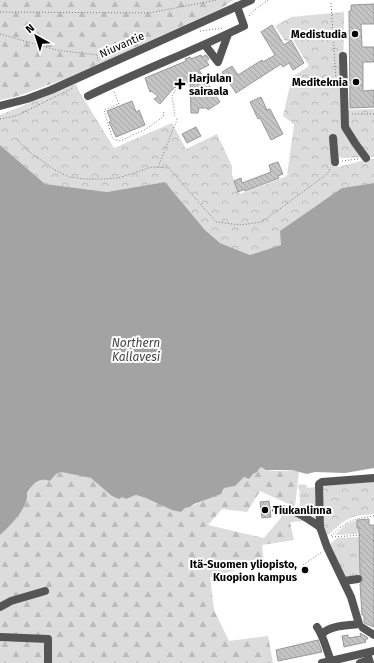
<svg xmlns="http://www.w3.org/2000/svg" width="374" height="663" font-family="'Fira Sans',sans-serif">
<defs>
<pattern id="grass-tufts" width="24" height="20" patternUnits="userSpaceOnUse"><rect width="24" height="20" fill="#dcdcdc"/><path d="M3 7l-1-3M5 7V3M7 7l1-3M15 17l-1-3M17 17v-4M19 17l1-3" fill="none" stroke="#bbb"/></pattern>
<pattern id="forest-firs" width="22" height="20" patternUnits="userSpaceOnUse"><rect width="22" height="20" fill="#dcdcdc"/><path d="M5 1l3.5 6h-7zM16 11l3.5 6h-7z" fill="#bbb"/></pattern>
<pattern id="park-crowns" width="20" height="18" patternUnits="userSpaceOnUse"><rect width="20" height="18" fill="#dcdcdc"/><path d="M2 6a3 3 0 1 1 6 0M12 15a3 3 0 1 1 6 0" fill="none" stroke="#bbb"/></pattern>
<pattern id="building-back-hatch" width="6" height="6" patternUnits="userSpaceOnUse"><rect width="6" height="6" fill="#c4c4c4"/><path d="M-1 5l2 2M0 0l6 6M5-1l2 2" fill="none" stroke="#a7a7a7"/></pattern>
</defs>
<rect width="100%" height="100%" fill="#fff"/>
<g fill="url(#grass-tufts)">
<polygon points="299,484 306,485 308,488 316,487 318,521 299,510 300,498 299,496 300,492 298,487"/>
<polygon points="357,520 357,528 359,528 360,532 356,534 335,535 346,524"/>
<polygon points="359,537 360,577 346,579 330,544 337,538"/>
</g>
<g fill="url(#forest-firs)">
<polygon points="0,0 234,0 220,9 65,79 18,96 0,100"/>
<path d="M261,467C272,475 287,468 299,471L295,507L260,491L247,512L222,509L208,525L264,538L285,513L307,521L290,522L294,540L262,545L264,563L210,577L214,610L229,641L268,636L273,663H0V535L5,530L32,486C38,481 42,478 50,481L56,474L61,472L91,478L126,499L136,495L185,508L190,507L223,491L224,488L235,486L244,477L249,479L253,474L257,472L259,469Z"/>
</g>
<g fill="url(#park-crowns)">
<polygon points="344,12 343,110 374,109 374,157 341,158 335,154 338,167 368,159 374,159 374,183 342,188 282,245 250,255 220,243 205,230 165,182 107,192 45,184 0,145 0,115 76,84 79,91 114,148 172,123 186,149 217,134 232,166 232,175 240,194 287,176 294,124 283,116 292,77 309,66 293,40 285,41 275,26 291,17"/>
<path d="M374,481V514C348,516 347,518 328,535H324L321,487L323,485Z"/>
</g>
<path fill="#a3a3a3" d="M0,145L45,184L107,192L165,182L205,230L220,243L250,255L281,245L280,231L342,188L374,183V468L345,473L315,472L307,474L292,470H266L261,467L259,469L257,472L253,474L249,479L244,477L235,486L224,488L221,494L194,504L190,507L185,508L181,512L172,510L146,498L136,495L126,499L122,497L119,499L112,496L91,478L61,472L56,474L50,481C39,477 33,484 27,493C29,507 10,526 0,535Z"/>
<g fill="url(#building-back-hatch)" stroke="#999">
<polygon points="374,4 374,24 361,24 362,47 374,47 374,62 363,62 363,91 374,90 374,107 350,108 349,11 351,11 351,5"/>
<polygon points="272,25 284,45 291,40 304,63 293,70 289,63 283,67 281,64 236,93 222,72 232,66 238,75 262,60 263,62 275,55 261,32"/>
<polygon points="201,55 202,57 206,55 209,59 206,61 209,65 199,70 220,102 208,110 207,108 199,108 198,113 191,113 190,82 178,83 160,104 154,99 158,96 151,91 150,92 145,78 186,61 185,59 190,57 191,59"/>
<polygon points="261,97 267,110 270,109 283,134 271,140 260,118 258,119 250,102"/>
<polygon points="132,101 136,112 139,110 145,125 116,137 109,122 111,121 107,111"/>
<polygon points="196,127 201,136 187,143 182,134"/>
<polygon points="278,162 283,174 278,176 279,178 245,191 245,189 238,192 234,181 241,178 242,183 271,172 269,165"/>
<polygon points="269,501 271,517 262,518 260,502"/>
<polygon points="369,519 369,525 374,525 374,627 364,623 364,615 362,615 360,584 363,581 363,579 360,574 359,528 357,528 357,520"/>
<polygon points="360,633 367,637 368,639 365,639 366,642 344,647 342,636 348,635 348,638 361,636"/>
<polygon points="318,640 322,652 278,661 276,650"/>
</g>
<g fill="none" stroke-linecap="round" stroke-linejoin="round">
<g stroke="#777" stroke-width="1" stroke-dasharray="1 2" stroke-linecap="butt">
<polyline points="331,3 336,79"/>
<polyline points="0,12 149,13 217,0"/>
<polyline points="249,16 252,12 268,0"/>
<polyline points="200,31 224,28"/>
<polyline points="0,34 56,50 97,55 98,61"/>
<polyline points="175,87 176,89 172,96 175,116"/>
<polyline points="114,92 119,104 104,110 112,137 115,140 120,141 146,129 163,117 164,111"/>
<polyline points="352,114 374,114"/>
<polyline points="0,119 16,116 73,88"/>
<polyline points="18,140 28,151 55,170 69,177 84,179 105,179 118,178 152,167 169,168 216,222 240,225 262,222 327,174 331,167"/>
<polyline points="342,161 358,159"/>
<polyline points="158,167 178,117"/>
<path d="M331,536C348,520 352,519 374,516"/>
<polyline points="332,537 362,535"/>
<polyline points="373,541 374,541"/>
<polyline points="303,565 322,552"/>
</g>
<g stroke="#555" stroke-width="8">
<polyline points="205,45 218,62 228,34"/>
<polyline points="343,56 345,127 355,143 366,158"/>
<path d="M88,96C140,71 193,51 244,26L237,6"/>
<polyline points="0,106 27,99 51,90 251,0"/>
<polyline points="333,138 335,162"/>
<path d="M276,509C295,509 304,516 320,527"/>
<polyline points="344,581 358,579"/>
<polyline points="0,607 11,601 45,591"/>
<path d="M317,627C324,637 326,649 331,661"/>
<polyline points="363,628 374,635"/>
<path d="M322,634C331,625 347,626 359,624L351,597L327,547L320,527L319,484L322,482L374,478"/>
<polyline points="0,637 48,639 48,663"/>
<polyline points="367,653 370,663"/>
<polyline points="322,663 374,651"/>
<polyline points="360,663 369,660"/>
</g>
</g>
<g fill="#000" stroke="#fff" stroke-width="1.5">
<circle cx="355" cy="34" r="4"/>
<circle cx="356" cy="82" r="4"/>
<path d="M178 78h4v4h4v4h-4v4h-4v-4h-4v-4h4z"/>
<circle cx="265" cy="510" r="4"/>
<circle cx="305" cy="570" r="4"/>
</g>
<g text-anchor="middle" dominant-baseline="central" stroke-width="4" stroke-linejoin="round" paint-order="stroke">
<g font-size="11" font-weight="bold" fill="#000" stroke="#fff" text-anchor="end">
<text x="347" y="34">Medistudia</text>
<text x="189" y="78" text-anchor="start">Harjulan<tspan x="189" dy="13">sairaala</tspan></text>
<text x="348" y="82">Mediteknia</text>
<text x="273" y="510" text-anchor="start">Tiukanlinna</text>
<text x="297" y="564">Itä-Suomen yliopisto,<tspan x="297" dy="13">Kuopion kampus</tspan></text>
</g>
<g font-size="11" fill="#000" stroke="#fff">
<text transform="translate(122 45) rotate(-24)">Niuvantie</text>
</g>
<g font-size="12" font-style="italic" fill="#444" stroke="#fff">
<text x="136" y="343">Northern<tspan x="136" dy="14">Kallavesi</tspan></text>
</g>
</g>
<g transform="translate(36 36) rotate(321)" stroke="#ffffff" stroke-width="3" paint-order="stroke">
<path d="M0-3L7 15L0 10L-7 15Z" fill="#000000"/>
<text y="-6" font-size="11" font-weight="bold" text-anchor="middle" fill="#000000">N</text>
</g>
</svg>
